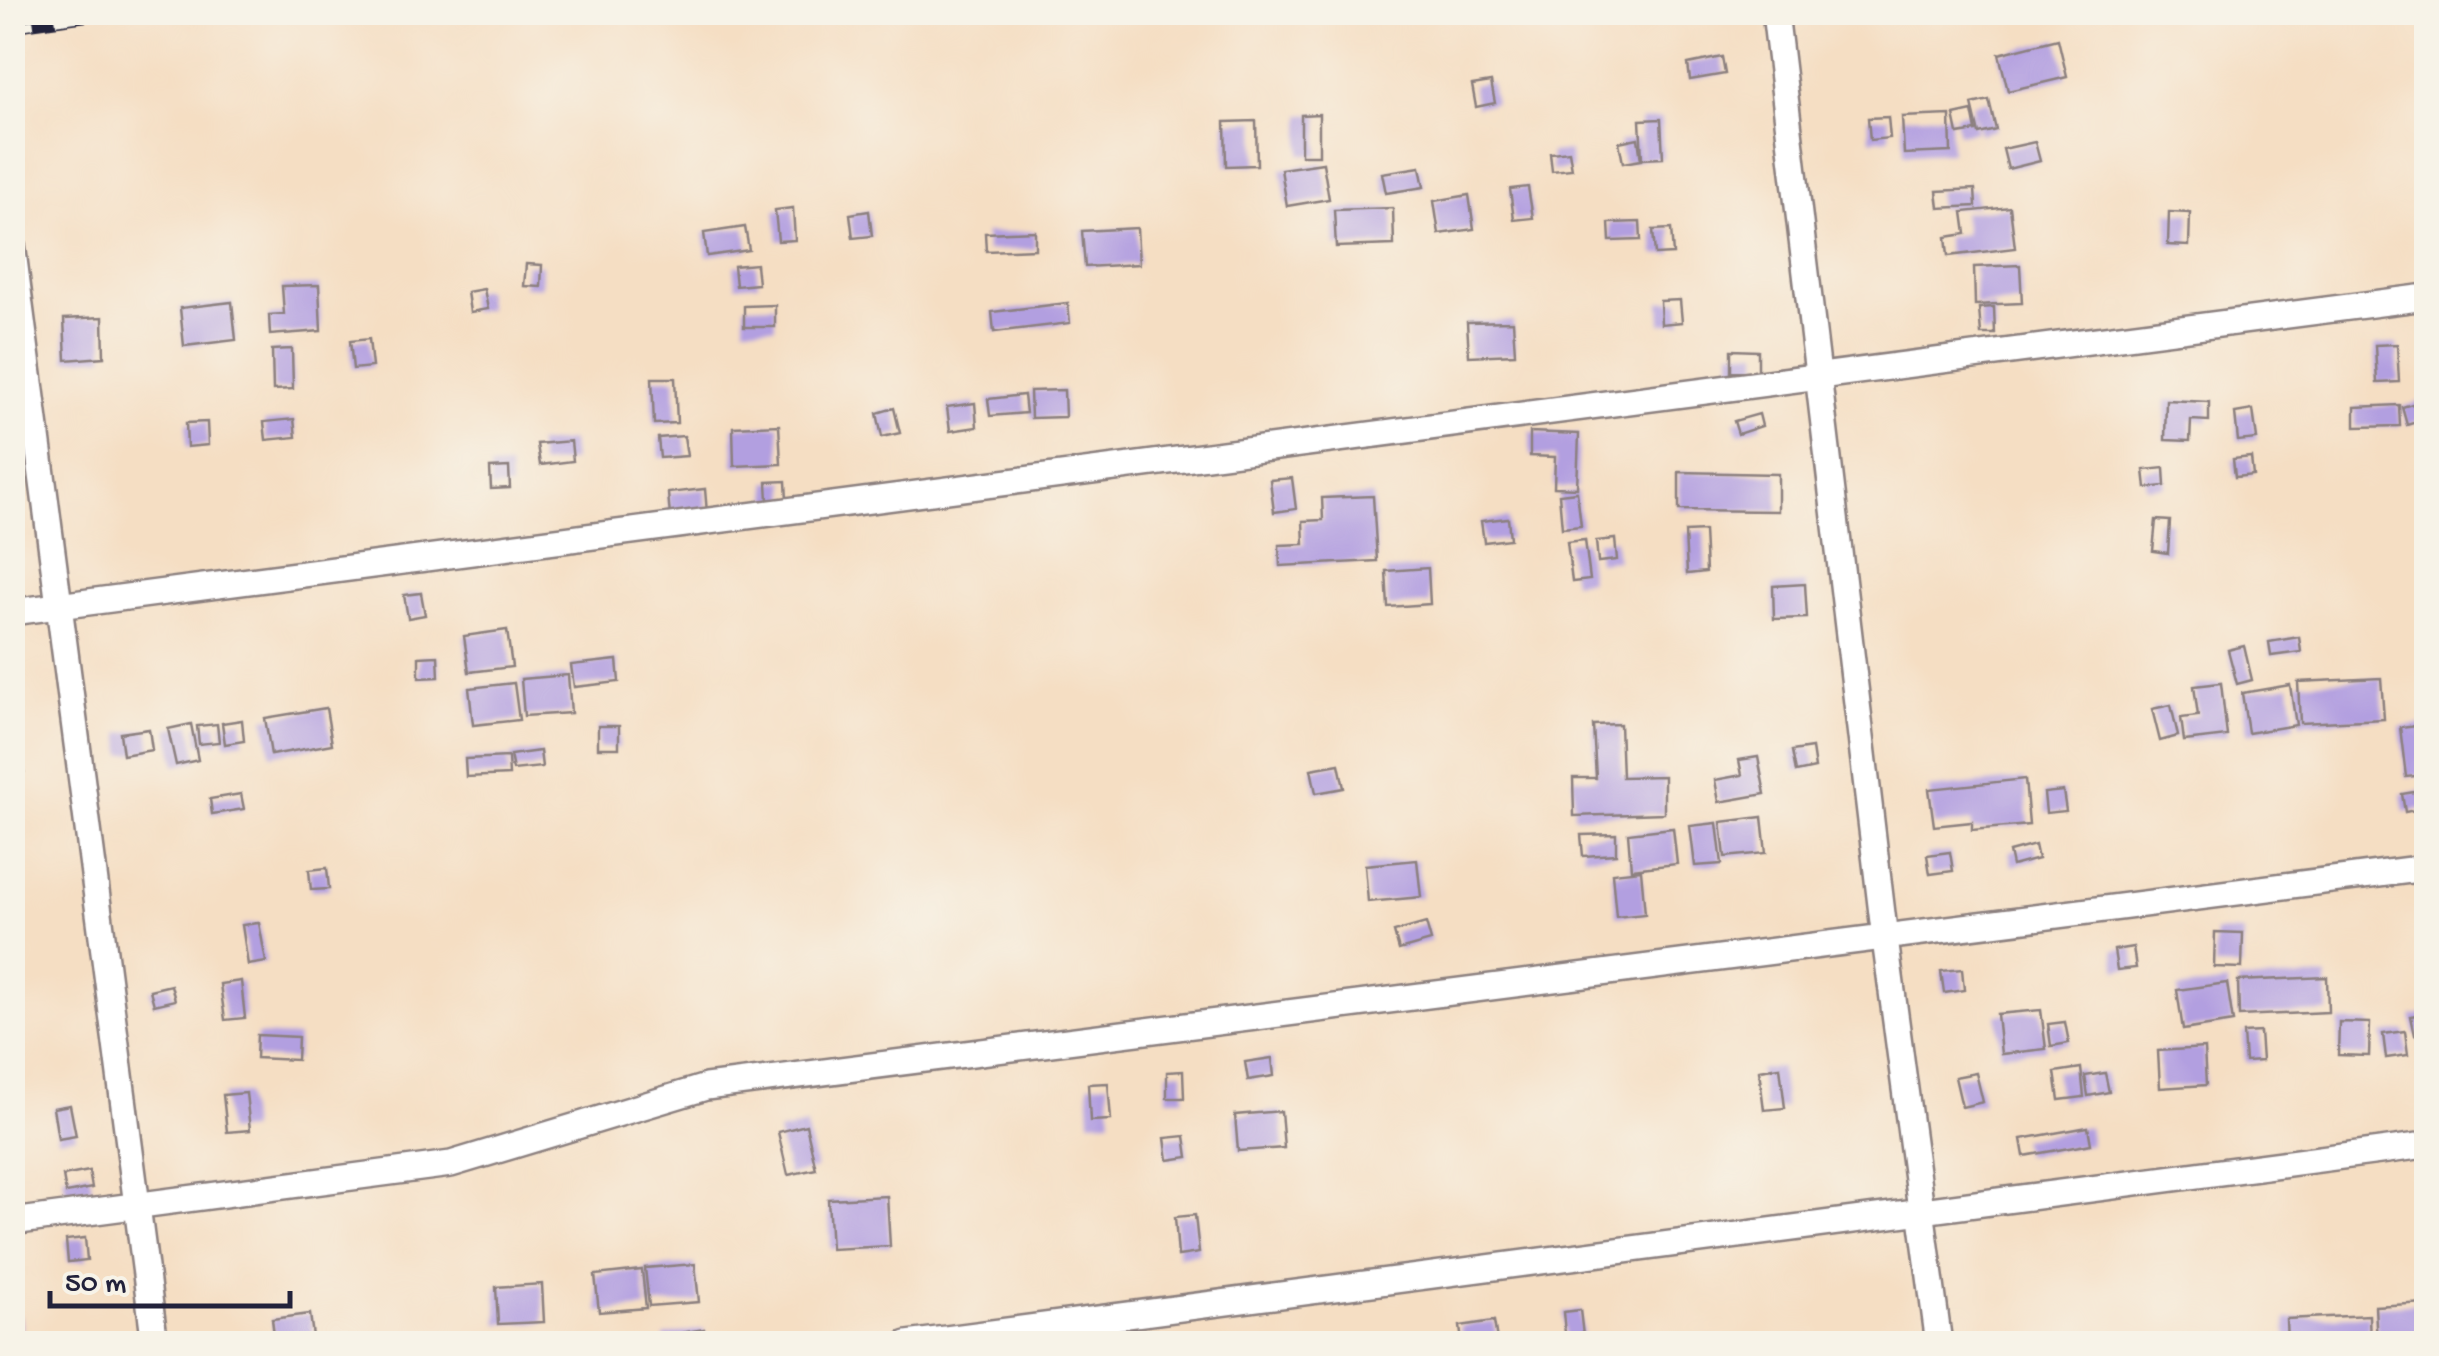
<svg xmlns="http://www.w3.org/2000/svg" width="2439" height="1356" font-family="'Gochi Hand',sans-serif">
<rect width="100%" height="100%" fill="#f7f3e8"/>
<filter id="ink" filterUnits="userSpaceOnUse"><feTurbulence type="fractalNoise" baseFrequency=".01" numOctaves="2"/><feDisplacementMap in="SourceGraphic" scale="20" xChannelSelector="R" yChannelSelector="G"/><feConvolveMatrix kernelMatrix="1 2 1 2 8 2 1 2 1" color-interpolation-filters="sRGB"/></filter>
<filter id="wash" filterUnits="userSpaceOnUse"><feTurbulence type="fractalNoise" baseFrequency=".0048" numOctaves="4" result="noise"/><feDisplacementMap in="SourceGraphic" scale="40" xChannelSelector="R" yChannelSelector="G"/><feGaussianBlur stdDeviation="2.25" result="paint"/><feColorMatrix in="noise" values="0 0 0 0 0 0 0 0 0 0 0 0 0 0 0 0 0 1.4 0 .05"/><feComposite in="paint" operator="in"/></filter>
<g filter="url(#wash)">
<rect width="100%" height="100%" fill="#f5dec3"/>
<g id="blocks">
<g fill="#b29fe0">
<polygon points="2058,39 2067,77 2008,91 1999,54"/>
<polygon points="1722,57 1725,74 1690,80 1688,64"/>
<polygon points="1491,82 1495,103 1476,107 1472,85"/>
<polygon points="1989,100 1996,130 1979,134 1972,104"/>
<polygon points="1972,111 1976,131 1958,134 1954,115"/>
<polygon points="1319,114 1319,155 1301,155 1301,115"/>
<polygon points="1950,115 1951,152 1904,154 1902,117"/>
<polygon points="1888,117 1890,138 1870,140 1868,118"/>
<polygon points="1661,119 1663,158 1642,159 1640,120"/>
<polygon points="1256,121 1257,165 1226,166 1225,122"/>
<polygon points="1638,138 1641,160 1623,163 1619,142"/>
<polygon points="2035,142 2040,161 2008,169 2003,149"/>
<polygon points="1569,151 1572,169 1552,171 1550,153"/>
<polygon points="1323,163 1329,199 1287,206 1281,169"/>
<polygon points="1420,167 1424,187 1386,193 1382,173"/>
<polygon points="1528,187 1533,218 1514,220 1510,189"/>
<polygon points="1975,189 1976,206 1939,208 1937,191"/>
<polygon points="1469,195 1474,229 1439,234 1434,201"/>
<polygon points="2010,207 2015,248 1948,256 1946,237 1966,234 1963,212"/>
<polygon points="793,208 795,240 778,241 775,210"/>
<polygon points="1393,208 1394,245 1336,247 1334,210"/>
<polygon points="869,211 872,236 853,238 850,214"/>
<polygon points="2169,212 2190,213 2189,246 2168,245"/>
<polygon points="1640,222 1641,240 1610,241 1609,223"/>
<polygon points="745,227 749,250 707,256 704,233"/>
<polygon points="1137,228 1139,264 1085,267 1082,231"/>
<polygon points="1671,229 1673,254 1655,255 1653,230"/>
<polygon points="1035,231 1035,249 986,251 985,233"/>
<polygon points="526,264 542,265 541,287 524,286"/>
<polygon points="756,264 758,284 736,286 734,266"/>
<polygon points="2020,265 2022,303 1975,305 1974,267"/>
<polygon points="319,285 321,331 270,335 269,315 284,314 282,286"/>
<polygon points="484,289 488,309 470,312 467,292"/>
<polygon points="1680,300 1682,322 1661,324 1660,301"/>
<polygon points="232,302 236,340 184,346 180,308"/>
<polygon points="1068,303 1070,323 994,332 992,312"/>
<polygon points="775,305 775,327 744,327 744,306"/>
<polygon points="1994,307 1995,334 1981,334 1979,308"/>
<polygon points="103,317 104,357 66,360 64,319"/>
<polygon points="1513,321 1515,354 1469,356 1467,322"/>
<polygon points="369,339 372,367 353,369 350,341"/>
<polygon points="2397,344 2399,382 2377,383 2375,345"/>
<polygon points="292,349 293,389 273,390 272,350"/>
<polygon points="1731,350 1758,351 1758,373 1731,372"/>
<polygon points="652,378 675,378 677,423 654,424"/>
<polygon points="1064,390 1065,417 1031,418 1030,391"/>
<polygon points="1024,395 1026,413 990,416 988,399"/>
<polygon points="2166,400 2209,402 2209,421 2191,420 2190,441 2165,440"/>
<polygon points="2426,400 2426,419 2407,425 2402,407"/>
<polygon points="975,403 977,427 950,431 947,407"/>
<polygon points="2399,405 2400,426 2355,427 2355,407"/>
<polygon points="894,408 900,433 882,437 877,413"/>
<polygon points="2253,410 2257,439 2238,441 2235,413"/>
<polygon points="1759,414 1762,426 1738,434 1734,421"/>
<polygon points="294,419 296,437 266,440 264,422"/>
<polygon points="207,422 208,445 187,447 186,423"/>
<polygon points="779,425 781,464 734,466 733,427"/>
<polygon points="1530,432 1579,434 1577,488 1554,487 1555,457 1530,456"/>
<polygon points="684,436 687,456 660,458 658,438"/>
<polygon points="571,441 573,461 540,465 537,444"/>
<polygon points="2251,457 2253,475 2235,477 2233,459"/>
<polygon points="509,467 510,488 491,489 490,468"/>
<polygon points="2164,468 2165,486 2146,488 2144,470"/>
<polygon points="1679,472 1778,474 1778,511 1679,510"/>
<polygon points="1292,478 1296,509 1274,512 1270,480"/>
<polygon points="786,481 787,501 768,501 767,482"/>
<polygon points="705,489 708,525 671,528 668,493"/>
<polygon points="1577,492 1581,526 1562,528 1559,494"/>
<polygon points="1373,496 1377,561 1280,566 1279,545 1304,544 1303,521 1323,520 1322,498"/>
<polygon points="1508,518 1510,539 1484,542 1481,521"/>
<polygon points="2156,520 2170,521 2168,553 2153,551"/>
<polygon points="1704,531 1706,572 1687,574 1685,532"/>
<polygon points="1615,539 1617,560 1598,562 1596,541"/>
<polygon points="1585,540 1590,580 1572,582 1567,542"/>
<polygon points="1428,568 1430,604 1388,607 1386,571"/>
<polygon points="1805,584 1807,618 1774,619 1773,586"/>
<polygon points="421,593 425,615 408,618 404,595"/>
<polygon points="507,630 512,667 469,672 464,636"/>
<polygon points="2299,637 2301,652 2271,656 2269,642"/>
<polygon points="2244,646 2252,680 2237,684 2228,650"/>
<polygon points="438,656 439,677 419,678 419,657"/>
<polygon points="617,660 619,682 574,687 571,665"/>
<polygon points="568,675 571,713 524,716 521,679"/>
<polygon points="2381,678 2384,719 2300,723 2298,682"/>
<polygon points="514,683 519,720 473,725 469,688"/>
<polygon points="2221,683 2227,736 2184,741 2181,718 2198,716 2194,686"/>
<polygon points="2290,685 2296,725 2248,733 2242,693"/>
<polygon points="2171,705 2178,736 2160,741 2152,709"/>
<polygon points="326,708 332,744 271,755 265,718"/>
<polygon points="242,720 244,741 225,744 222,723"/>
<polygon points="191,724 198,760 176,765 168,729"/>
<polygon points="217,724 219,742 199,744 197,726"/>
<polygon points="1620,724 1622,777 1664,776 1664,813 1574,816 1573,778 1596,778 1593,725"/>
<polygon points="2426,724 2426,775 2406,777 2400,727"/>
<rect x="598" y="726" width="21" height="22"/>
<polygon points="149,729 152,750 123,755 120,733"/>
<polygon points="1812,748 1815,768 1796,772 1792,751"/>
<polygon points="21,749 24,772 12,774 12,750"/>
<polygon points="540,751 542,767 513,770 510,755"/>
<polygon points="508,757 509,775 466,777 465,759"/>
<polygon points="1758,757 1765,794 1719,802 1715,780 1742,775 1739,760"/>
<polygon points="1339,764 1344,788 1316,793 1311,769"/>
<polygon points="2025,779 2029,825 1972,830 1972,822 1934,826 1929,789"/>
<polygon points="2426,790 2426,808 2405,812 2402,794"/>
<polygon points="2063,791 2066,811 2046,813 2044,793"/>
<polygon points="241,794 244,809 212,814 210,799"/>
<polygon points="1762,817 1766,853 1725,857 1721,822"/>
<polygon points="1717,823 1722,864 1695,866 1690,826"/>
<polygon points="1673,828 1677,864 1631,869 1628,833"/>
<polygon points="1616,834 1616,854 1583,856 1581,835"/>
<polygon points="2035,845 2038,859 2012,866 2009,852"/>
<polygon points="1950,852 1953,871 1930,874 1927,855"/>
<polygon points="1417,860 1421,897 1368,902 1365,865"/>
<polygon points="327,868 329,889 311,890 309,870"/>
<polygon points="1641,870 1645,914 1616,917 1612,873"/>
<polygon points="2426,907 2426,954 2423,954 2418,908"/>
<polygon points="259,923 266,962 248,965 242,925"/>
<polygon points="1426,923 1431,941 1399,950 1394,932"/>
<polygon points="2215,932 2243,933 2242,968 2214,967"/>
<polygon points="2133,947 2136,968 2117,970 2114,950"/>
<polygon points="1962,969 1964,990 1944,993 1941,971"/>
<polygon points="2327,977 2328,1012 2239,1016 2238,981"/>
<polygon points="241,981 245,1018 225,1020 220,984"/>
<polygon points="2227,983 2233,1022 2183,1030 2177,990"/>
<polygon points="171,985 175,1000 154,1005 150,990"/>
<polygon points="2041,1010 2046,1049 2001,1054 1997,1014"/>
<polygon points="2426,1013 2426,1033 2415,1035 2411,1016"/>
<polygon points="2065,1022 2069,1043 2051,1046 2048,1024"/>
<polygon points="2339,1022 2370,1023 2369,1056 2338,1055"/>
<polygon points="2405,1031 2408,1055 2386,1058 2383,1034"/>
<polygon points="2260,1032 2262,1061 2245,1062 2243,1033"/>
<polygon points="257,1035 298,1037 297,1060 256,1058"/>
<polygon points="2204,1048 2206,1085 2160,1088 2158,1051"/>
<polygon points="1272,1058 1274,1076 1248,1080 1245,1062"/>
<polygon points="1780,1067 1785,1108 1764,1110 1759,1070"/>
<polygon points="2081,1068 2084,1097 2059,1100 2055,1072"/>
<polygon points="1183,1071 1184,1098 1167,1098 1167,1072"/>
<polygon points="1976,1073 1983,1102 1962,1107 1955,1077"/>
<polygon points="2105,1073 2109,1092 2088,1096 2085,1076"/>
<polygon points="1108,1083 1111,1120 1090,1121 1088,1084"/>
<polygon points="246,1093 250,1130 227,1132 223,1095"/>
<polygon points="70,1105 76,1136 58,1139 53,1108"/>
<polygon points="1281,1111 1284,1148 1238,1151 1235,1115"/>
<polygon points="806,1125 816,1169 788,1175 778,1132"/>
<polygon points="2088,1127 2091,1144 2024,1156 2021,1139"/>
<polygon points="1185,1136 1188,1157 1168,1160 1165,1138"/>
<polygon points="89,1171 92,1188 66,1193 63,1176"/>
<polygon points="887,1196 890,1246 831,1249 828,1199"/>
<polygon points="1195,1215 1199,1253 1178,1256 1175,1217"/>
<polygon points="85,1238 87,1260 68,1262 66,1240"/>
<polygon points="695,1264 699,1302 649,1306 645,1268"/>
<polygon points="642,1270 646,1308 599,1312 595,1275"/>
<polygon points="542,1284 544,1322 498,1324 496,1287"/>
<polygon points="2426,1303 2426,1344 2377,1344 2375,1306"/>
<polygon points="1580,1310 1584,1344 1566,1344 1563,1312"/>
<polygon points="310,1314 314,1344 275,1344 272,1319"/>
<polygon points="20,1315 23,1338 12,1340 12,1317"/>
<polygon points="2369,1315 2370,1344 2287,1344 2286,1319"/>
<polygon points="1494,1321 1497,1340 1462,1344 1460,1326"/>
<polygon points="704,1329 707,1344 665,1344 664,1336"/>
<polygon points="2231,1334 2232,1344 2186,1344 2186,1339"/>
</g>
</g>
</g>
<g filter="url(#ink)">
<use href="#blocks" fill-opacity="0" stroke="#8c807f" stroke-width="2.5"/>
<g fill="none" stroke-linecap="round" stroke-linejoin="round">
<g stroke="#8c807f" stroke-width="30">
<g id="street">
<polyline points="1775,12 1885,939 1939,1344"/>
<polyline points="12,244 155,1344"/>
<polyline points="12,612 2426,297"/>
<polyline points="12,1222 451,1164 706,1087 2426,868"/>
<polyline points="907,1344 2426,1145"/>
</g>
</g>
<use href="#street" stroke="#fff" stroke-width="25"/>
<g stroke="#22223b" stroke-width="11">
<polyline id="rail" points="12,27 119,12"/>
</g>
<use href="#rail" stroke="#f7f3e8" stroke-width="8" stroke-dasharray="22" stroke-linecap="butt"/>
</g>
</g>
<rect width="2439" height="1356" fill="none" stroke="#f7f3e8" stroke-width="50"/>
<path d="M50 1291v15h240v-15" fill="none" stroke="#22223b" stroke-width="5"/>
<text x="65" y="1291" font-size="30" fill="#22223b" stroke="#f7f3e8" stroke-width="8" paint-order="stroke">50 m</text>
</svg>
